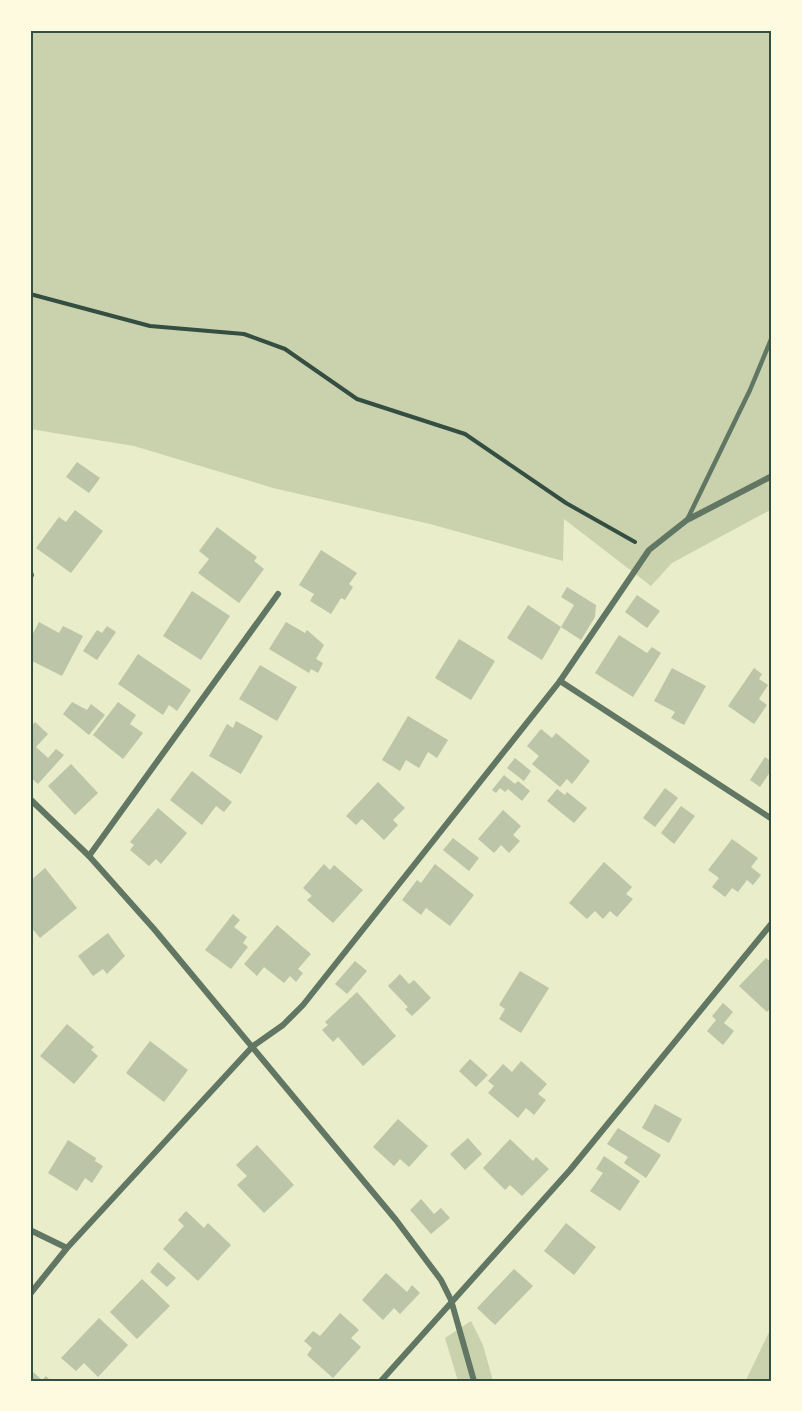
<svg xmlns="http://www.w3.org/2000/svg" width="802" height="1411" font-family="'Roboto Condensed',sans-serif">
<rect width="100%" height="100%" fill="#e9edc9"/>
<g fill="#cad2ad">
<polygon points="30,30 772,30 772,509 672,563 651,586 564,519 563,561 430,524 273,488 134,446 30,429"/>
<polygon points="471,1321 483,1345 493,1381 458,1381 445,1338"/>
<polygon points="772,1326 772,1381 744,1381 746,1380"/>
</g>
<g fill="#bcc5a7">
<polygon points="77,462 100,478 89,493 66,477"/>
<polygon points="75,510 103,531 71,573 36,548 59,517 66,522"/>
<polygon points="217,527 257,557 254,561 264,569 239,603 198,573 209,559 199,551"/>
<polygon points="321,550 357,573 349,584 353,587 345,600 341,598 331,614 310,601 314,594 299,585"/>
<polygon points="567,587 596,605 595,617 581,640 561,627 574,605 561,597"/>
<polygon points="192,591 230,616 201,660 163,636"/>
<polygon points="637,595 660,611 647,628 625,612"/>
<polygon points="528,605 561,627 542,660 507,638"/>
<polygon points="39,622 59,633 63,626 83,636 62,676 30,660 30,639"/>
<polygon points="286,622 305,633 307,630 324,645 316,659 323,663 318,673 311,669 309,673 269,649"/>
<polygon points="107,626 116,632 97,660 83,651 97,630 102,633"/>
<polygon points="619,635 647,653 652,647 661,653 633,697 595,673"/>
<polygon points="459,639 495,661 471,700 435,678"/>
<polygon points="138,654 191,690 177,711 169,705 163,715 118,684"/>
<polygon points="260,665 297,687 277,721 239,699"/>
<polygon points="672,668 706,686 684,725 671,718 675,712 654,701"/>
<polygon points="754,668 762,674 759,679 768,685 759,699 767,705 754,724 728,706"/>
<polygon points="72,702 87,710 91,704 105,715 89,735 63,714"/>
<polygon points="118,702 136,715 130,724 143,733 123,759 93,735"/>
<polygon points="408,716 448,740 437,758 428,752 419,768 406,760 400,771 382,760"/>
<polygon points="236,721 263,736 241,774 209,756 227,724 233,728"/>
<polygon points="35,722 48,734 36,747 48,758 56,749 64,755 38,784 30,777 30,728"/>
<polygon points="541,729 552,738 556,733 590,761 572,784 567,779 560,787 532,764 539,756 527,746"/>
<polygon points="765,757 772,762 772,769 760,787 750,780"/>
<polygon points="515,758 531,771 524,781 507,768"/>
<polygon points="71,764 98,793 75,815 48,786"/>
<polygon points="192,771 232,802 224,812 216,806 202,825 170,800"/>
<polygon points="504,775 515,784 518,781 530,791 522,801 508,789 505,792 500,788 496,793 492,790"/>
<polygon points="378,782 405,808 393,820 398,825 384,840 362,819 356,825 346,816"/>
<polygon points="665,788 678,798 655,827 643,818"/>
<polygon points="557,789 565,795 567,792 587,808 574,823 547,801"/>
<polygon points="681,806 695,816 674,844 661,833"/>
<polygon points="158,808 187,833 161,864 156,859 149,866 130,850 134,845 130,842"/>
<polygon points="503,810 521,826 513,835 520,841 509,853 501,845 494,853 478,839"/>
<polygon points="453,838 479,858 469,871 443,850"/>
<polygon points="732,839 758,858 751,867 761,875 753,885 747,880 738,892 732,888 725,897 712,887 719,878 708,870"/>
<polygon points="604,862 632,887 626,894 633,899 617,917 610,911 603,919 595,911 587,919 569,903"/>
<polygon points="324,864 330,870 334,865 363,890 333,923 307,900 312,896 303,888"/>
<polygon points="435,864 474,895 450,926 426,908 421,915 402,900 417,880 421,883"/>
<polygon points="45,868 77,908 40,938 30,926 30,881"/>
<polygon points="233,914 240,920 234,927 247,937 243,943 248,947 231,969 205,950"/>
<polygon points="277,925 311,954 298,969 303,973 296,982 290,976 284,983 264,967 257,976 244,964"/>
<polygon points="108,933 125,956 107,974 103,969 93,976 78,956"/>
<polygon points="766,958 772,963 772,1006 767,1012 739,986"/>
<polygon points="355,961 367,971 347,994 335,984"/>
<polygon points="520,971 549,988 521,1033 499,1019 505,1009 499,1005"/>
<polygon points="400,974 409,984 414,980 431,998 412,1016 405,1009 408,1007 388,986"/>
<polygon points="357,992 396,1036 363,1066 338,1037 333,1042 322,1030 328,1025 325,1022"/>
<polygon points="723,1003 733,1012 724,1023 734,1031 723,1045 707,1031 716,1020 712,1016"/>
<polygon points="67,1024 94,1047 91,1050 98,1056 74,1084 40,1056"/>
<polygon points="150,1041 188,1070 164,1102 126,1073"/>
<polygon points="470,1059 488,1075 476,1087 459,1071"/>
<polygon points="521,1061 547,1084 538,1094 546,1100 534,1115 526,1108 518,1118 488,1093 494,1086 488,1081 503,1064 512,1072"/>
<polygon points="655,1104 682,1119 669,1143 642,1128"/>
<polygon points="398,1119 428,1146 409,1167 400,1159 394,1166 373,1147"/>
<polygon points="618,1128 661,1155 646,1178 624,1163 628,1157 607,1144"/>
<polygon points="468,1138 482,1154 465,1170 450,1154"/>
<polygon points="510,1139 533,1161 536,1157 549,1169 522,1196 510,1185 505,1190 483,1168"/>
<polygon points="68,1140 96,1158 95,1161 103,1166 92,1183 85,1178 77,1191 48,1173"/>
<polygon points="257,1145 294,1185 264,1213 237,1185 247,1176 236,1165"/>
<polygon points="604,1156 640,1181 620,1211 590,1191 603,1173 596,1169"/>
<polygon points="421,1199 434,1214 441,1208 450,1218 431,1234 410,1210"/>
<polygon points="186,1211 204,1228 208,1223 231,1245 198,1281 163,1249 184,1226 178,1220"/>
<polygon points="566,1223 596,1247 574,1275 544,1251"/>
<polygon points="158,1262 176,1278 167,1287 150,1272"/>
<polygon points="514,1269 533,1286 495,1325 477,1308"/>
<polygon points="386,1273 407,1292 412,1285 420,1293 400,1314 394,1308 383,1320 362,1300"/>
<polygon points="142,1279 170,1306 137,1339 110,1312"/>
<polygon points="340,1313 359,1330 351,1338 361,1347 333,1378 307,1355 312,1348 304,1341 313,1331 320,1336"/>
<polygon points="99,1318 128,1345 98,1377 84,1363 76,1371 61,1358"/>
<polygon points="32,1371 42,1380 46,1376 51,1381 30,1381"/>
</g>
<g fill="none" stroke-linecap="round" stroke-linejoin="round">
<polyline stroke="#344e41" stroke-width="4" points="30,294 150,326 244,334 285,349 357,399 465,434 566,503 635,542"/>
<polyline stroke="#617663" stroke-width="4.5" points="687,520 750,390 772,337"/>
<g stroke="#617663" stroke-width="6">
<polyline points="30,575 31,575"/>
<polyline points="560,681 772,819"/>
<polyline points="30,799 89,856 154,929 396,1220 441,1280 451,1300 474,1381"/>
<polyline points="89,856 278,594"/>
<polyline points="30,1230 67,1248"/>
<polyline points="30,1294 67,1248 253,1046 283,1025 303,1005 560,681 649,550 687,520 772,476"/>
<polyline points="381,1381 570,1170 772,923"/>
</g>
</g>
<rect width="802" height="1411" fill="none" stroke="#fefae0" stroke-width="63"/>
<rect x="32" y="32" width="738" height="1348" fill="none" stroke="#344e41" stroke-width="2"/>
</svg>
